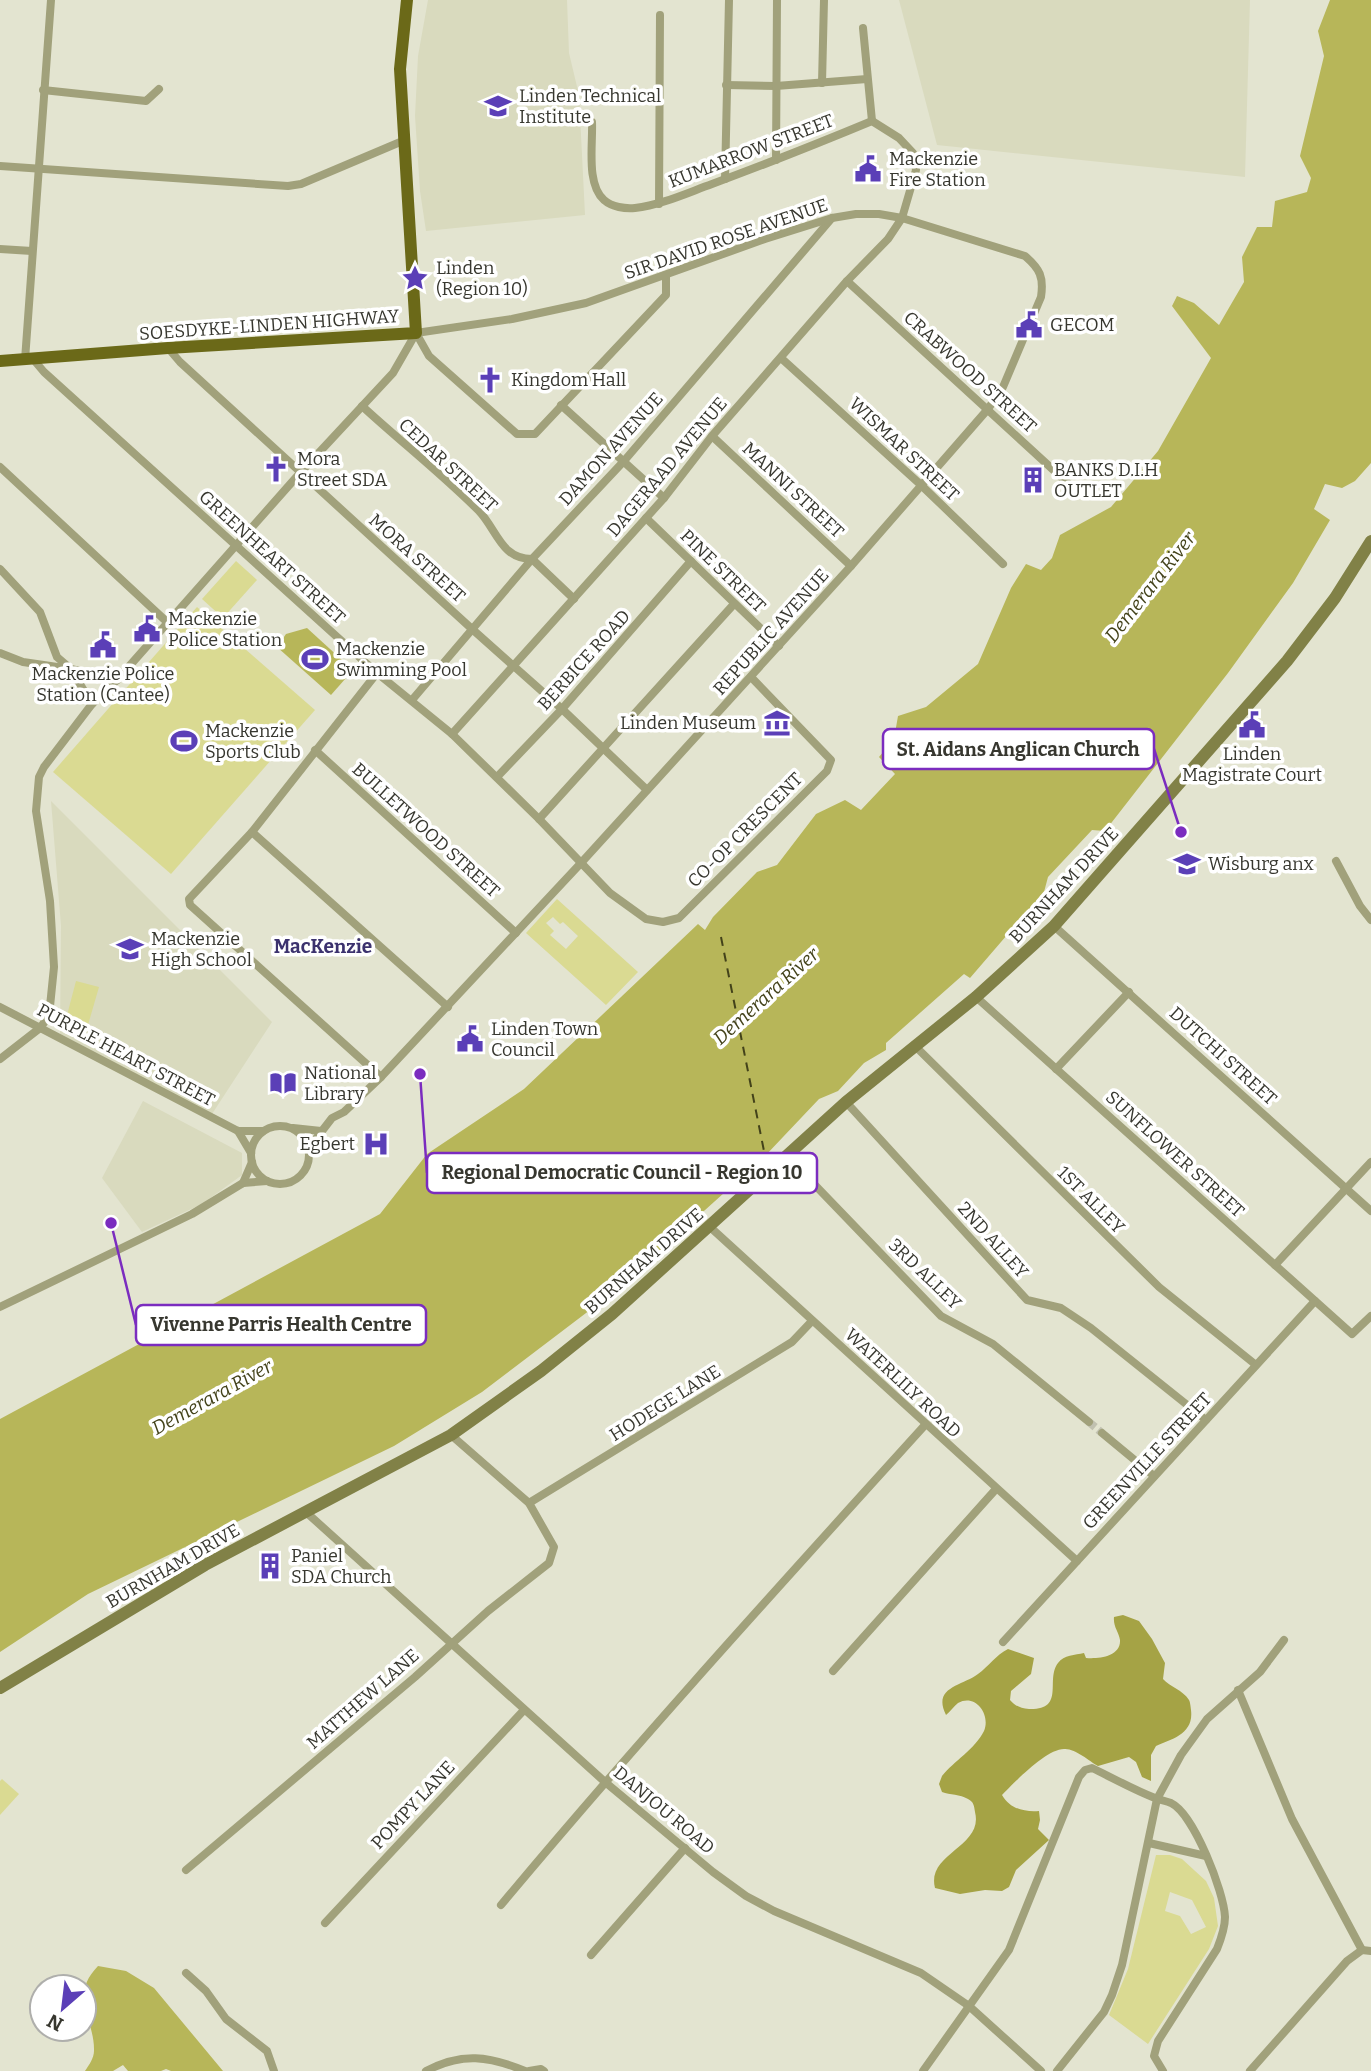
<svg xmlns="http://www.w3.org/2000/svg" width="1371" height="2071" font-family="Bitter,serif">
<rect width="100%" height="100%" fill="#e3e4d0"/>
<g fill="#d9dabe">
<polygon points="428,0 567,0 569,53 579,95 585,215 426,231 420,191 415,116 418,56"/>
<polygon points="899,0 1250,0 1245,177 937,145"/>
<polygon points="51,801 272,1022 212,1114 60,1034 61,926"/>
<polygon points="143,1101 242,1153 242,1175 202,1204 142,1232 102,1178"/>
</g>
<g fill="#dada92" fill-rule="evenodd">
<polygon points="236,561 257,580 223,618 202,599"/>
<polygon points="197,607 315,710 171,874 53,772"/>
<path d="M557,899L638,972L606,1005L526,933ZM553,917L560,924L563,922L578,936L566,949L550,935L554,931L546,923Z"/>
<polygon points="76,981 99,987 88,1025 66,1019"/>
<polygon points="2,1779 19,1794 0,1815 0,1781"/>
<path d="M1156,1855H1170L1182,1859L1206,1881L1214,1898L1218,1926L1209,1949L1148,2044L1109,2015L1128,1969ZM1170,1892L1192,1900L1206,1927L1191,1934L1180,1916L1165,1911Z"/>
</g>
<path fill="#a5a345" d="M1123,1615L1139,1621L1152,1639L1165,1663L1163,1679C1170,1687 1183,1690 1189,1700C1190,1701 1191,1709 1191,1710C1194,1734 1172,1739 1156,1746L1151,1755V1781L1142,1777L1136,1762L1129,1757L1098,1766C1089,1761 1075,1748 1064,1749C1046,1749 1014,1783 1002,1795C1010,1809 1024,1812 1039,1811L1040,1820L1038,1829L1049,1840L1016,1870L1009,1887L1002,1891L985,1890L960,1894L935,1888C926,1853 984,1847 975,1812C974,1806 974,1802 968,1799C960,1794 950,1795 942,1792L939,1784L942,1776C954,1761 975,1749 984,1731C991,1714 975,1693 958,1703C954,1706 950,1712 946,1715C932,1687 962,1686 978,1674C989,1666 996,1655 1008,1649L1034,1658L1031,1674L1011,1691L1010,1700C1015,1706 1020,1708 1029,1709C1066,1710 1045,1680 1058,1663C1064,1655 1075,1655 1084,1653L1086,1658C1098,1659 1121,1657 1120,1640C1119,1632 1113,1627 1114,1617Z"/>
<g fill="#b7b659">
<polygon points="1330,0 1371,0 1371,463 1355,481 1342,488 1325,484 1314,509 1330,520 1293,583 1228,673 1105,831 1092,830 1048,877 1044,892 970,978 964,974 886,1043 886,1050 864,1063 838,1091 819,1099 765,1156 615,1291 482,1392 394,1446 88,1594 0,1652 0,1419 380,1214 427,1154 524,1089 698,924 705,930 713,917 757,872 777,865 816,814 845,800 861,810 895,774 879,757 894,739 898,716 926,707 978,664 1011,588 1026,564 1041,570 1052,558 1060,535 1111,507 1158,451 1211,358 1172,306 1177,296 1194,303 1219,325 1244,282 1242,257 1257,227 1272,227 1275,201 1307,192 1311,178 1300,156 1324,56 1318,31"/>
<polygon points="307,628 353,670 331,695 277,647 286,634"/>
<path d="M98,1966L126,1971L154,1988L223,2071H171L166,2069L161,2071H128L123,2065L113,2071H85C89,2065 94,2058 94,2051C95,2019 68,1997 98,1966Z"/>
</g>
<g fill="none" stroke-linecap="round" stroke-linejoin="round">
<polyline stroke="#43421a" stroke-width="2" stroke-dasharray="9 7" stroke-linecap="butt" points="721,937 765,1156"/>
<polyline stroke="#c1c1b0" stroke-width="8" stroke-dasharray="8 4" stroke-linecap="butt" points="1089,1422 1102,1433"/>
<g stroke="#a1a17b" stroke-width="8">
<polyline points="863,28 872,121"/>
<polyline points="822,83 824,0"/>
<polyline points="726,85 776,86 867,79"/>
<polyline points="43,90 146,101 159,89"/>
<polyline points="776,160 777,0"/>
<polyline points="0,166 288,186 301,184 405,140"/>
<polyline points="725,179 729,0"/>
<polyline points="659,204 660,15"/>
<polyline points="0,249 32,251"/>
<polyline points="847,281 1072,487"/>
<polyline points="416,333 429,356 517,434 535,434 666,295 666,276"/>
<polyline points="168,348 180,362 472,629 562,709 647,790"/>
<polyline points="781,358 921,485 1003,564"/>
<polyline points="33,359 44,372 377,673 452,734 539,819 610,893 646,919 663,922 679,918 827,771 831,760 751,677"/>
<polyline points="25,360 51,0"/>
<polyline points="561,405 664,498"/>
<path d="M362,406C400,441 442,474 479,511C497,530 501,559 532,559L574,599"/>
<polyline points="712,436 851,566"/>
<polyline points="0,467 167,622"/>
<polyline points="646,518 779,646"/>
<polyline points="0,569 40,612 57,657 71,669 92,704"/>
<polyline points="0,653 23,662 71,669 117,680"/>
<polyline points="377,673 252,832 189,899 190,905 381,1077"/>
<polyline points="412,700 532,559 624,461 832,218"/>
<path d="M452,734L664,498L712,436L847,281L888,239L902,218L916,170L913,153L899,138L872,121C819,143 766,164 712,184C687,193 661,205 635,208C625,209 612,207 604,200C586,184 593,145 592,122"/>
<polyline points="315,750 516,933"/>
<polyline points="497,777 562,709 691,561"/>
<polyline points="539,819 734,604"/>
<polyline points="252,832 448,1007"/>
<polyline points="1336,861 1360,906 1371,920"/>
<polyline points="1054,926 1371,1211"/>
<polyline points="976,997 1352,1334 1371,1316"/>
<polyline points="0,1007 238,1131 263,1131"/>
<polyline points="914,1045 1159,1287 1256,1365"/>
<polyline points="0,1059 40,1028 49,1016 54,967 50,901 36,811 39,777 44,767 92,704 117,680 300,473 393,373 416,333"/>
<polyline points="1056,1069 1129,992"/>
<polyline points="846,1102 1027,1300 1061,1308 1091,1328 1206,1420"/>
<circle cx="280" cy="1155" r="29"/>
<polyline points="293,1128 321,1131"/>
<polyline points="238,1131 251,1153"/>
<path d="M308,1149L332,1118L344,1112L381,1077L581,863L851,566L988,409L1003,387L1041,297C1044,277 1040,269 1025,256L902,218L879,214H856L832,218L765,239L586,303L512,319L416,333"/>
<polyline points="787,1156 941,1316 993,1344 1089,1422"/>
<polyline points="243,1183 252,1162"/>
<polyline points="710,1227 1077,1561"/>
<polyline points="1275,1265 1371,1162"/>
<polyline points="0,1307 192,1214 243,1183 267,1181"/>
<polyline points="1102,1433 1154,1476"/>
<polyline points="529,1503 792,1342 812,1321"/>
<polyline points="307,1513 605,1782 713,1872 746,1896 774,1911 921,1973 969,2006 1041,2071"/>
<polyline points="1003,1642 1315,1301"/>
<polyline points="833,1671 996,1489"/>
<polyline points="1238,1690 1292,1819 1362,1950"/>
<polyline points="1149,1843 1206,1856"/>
<polyline points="186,1870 415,1677 488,1611 549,1563 554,1547 529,1503 451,1435"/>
<path d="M501,1905C638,1741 782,1583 925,1425"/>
<polyline points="325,1923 524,1710"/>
<polyline points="591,1955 685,1848"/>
<polyline points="186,1973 206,1991 226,2019 267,2051 274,2071"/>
<path d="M426,2071C462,2052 489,2056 525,2071"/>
<polyline points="529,2071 541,2069 544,2071"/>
<path d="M923,2071L1009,1950L1079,1777L1085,1770L1092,1768C1113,1778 1134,1790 1155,1798C1160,1800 1166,1801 1171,1803C1194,1814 1224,1892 1225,1917C1225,1928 1221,1939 1217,1949L1158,2041L1154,2056L1163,2071"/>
<polyline points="1057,2071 1104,2012 1112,1995 1122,1965 1157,1799 1181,1755 1207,1719 1260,1672 1284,1640"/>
<polyline points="1250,2071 1347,1961 1362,1950 1371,1951"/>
</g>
<polyline stroke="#818147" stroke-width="12" points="0,1688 205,1565 451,1435 541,1371 612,1314 846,1102 976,997 1054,926 1287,661 1335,598 1371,541"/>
<polyline stroke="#6b6918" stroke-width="12" points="0,361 168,348 416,333 400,69 407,0"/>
</g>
<defs>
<g id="school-bare" transform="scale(2.1)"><path d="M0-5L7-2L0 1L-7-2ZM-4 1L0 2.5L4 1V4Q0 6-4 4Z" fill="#5b3fb7" stroke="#fff" stroke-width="2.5" paint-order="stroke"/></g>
<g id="civic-bare" transform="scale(2.1)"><path d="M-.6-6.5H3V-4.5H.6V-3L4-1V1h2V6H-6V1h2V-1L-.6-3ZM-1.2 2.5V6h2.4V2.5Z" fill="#5b3fb7" stroke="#fff" stroke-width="2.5" paint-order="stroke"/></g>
<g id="sight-bare" transform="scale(2.1)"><path d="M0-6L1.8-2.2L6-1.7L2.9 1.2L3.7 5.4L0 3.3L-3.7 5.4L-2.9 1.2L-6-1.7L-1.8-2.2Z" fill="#5b3fb7" stroke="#fff" stroke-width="2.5" paint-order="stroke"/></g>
<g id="church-bare" transform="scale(2.1)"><path d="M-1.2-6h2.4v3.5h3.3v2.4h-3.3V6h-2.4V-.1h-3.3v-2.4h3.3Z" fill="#5b3fb7" stroke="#fff" stroke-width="2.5" paint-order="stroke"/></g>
<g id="building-bare" transform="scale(2.1)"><path d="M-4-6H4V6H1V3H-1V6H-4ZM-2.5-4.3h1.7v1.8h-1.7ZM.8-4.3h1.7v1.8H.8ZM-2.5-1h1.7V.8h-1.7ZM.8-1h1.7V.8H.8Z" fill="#5b3fb7" stroke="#fff" stroke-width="2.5" paint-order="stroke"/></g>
<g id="stadium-bare" transform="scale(2.1)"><path d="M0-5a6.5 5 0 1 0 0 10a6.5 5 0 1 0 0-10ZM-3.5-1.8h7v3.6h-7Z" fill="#5b3fb7" stroke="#fff" stroke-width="2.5" paint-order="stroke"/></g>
<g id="museum-bare" transform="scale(2.1)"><path d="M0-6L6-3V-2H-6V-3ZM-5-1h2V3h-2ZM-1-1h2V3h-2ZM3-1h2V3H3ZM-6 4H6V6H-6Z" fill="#5b3fb7" stroke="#fff" stroke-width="2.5" paint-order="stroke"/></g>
<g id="library-bare" transform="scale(2.1)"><path d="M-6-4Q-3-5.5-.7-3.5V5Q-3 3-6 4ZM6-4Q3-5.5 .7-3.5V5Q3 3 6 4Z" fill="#5b3fb7" stroke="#fff" stroke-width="2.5" paint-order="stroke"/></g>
<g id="hospital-bare" transform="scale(2.1)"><path d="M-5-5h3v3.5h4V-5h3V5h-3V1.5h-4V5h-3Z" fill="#5b3fb7" stroke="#fff" stroke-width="2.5" paint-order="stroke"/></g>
</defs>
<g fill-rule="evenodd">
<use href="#school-bare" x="498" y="106"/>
<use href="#civic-bare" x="868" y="169"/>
<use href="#sight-bare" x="415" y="278"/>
<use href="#civic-bare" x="1029" y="325"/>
<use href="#church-bare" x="490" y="380"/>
<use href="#church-bare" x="276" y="469"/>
<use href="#building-bare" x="1033" y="480"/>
<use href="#civic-bare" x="147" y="629"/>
<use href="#civic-bare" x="103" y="645"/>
<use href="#stadium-bare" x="315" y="659"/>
<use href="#museum-bare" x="777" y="723"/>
<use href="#civic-bare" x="1252" y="725"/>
<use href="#stadium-bare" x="184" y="741"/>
<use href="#school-bare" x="1187" y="864"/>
<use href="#school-bare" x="130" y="949"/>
<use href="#civic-bare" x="470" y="1039"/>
<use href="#library-bare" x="283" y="1083"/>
<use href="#hospital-bare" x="376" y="1144"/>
<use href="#building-bare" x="270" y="1566"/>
</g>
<g text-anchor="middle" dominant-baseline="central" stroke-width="7" stroke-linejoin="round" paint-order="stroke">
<g font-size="18" fill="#37372f" stroke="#fff" text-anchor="start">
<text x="519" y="96">Linden Technical<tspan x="519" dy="21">Institute</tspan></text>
<text x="889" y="159">Mackenzie<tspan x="889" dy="21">Fire Station</tspan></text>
<text x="436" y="268">Linden<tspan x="436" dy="21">(Region 10)</tspan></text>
<text x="1050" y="325">GECOM</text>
<text x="511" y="380">Kingdom Hall</text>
<text x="297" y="459">Mora<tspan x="297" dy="21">Street SDA</tspan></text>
<text x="1054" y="470">BANKS D.I.H<tspan x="1054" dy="21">OUTLET</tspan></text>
<text x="168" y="619">Mackenzie<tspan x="168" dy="21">Police Station</tspan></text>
<text x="336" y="649">Mackenzie<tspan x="336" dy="21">Swimming Pool</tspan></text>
<text x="103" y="674" text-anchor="middle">Mackenzie Police<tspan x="103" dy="21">Station (Cantee)</tspan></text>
<text x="756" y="723" text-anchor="end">Linden Museum</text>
<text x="205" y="731">Mackenzie<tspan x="205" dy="21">Sports Club</tspan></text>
<text x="1252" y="754" text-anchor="middle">Linden<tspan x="1252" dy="21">Magistrate Court</tspan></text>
<text x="1208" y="864">Wisburg anx</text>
<text x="151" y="939">Mackenzie<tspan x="151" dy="21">High School</tspan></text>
<text x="491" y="1029">Linden Town<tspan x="491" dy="21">Council</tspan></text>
<text x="304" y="1073">National<tspan x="304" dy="21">Library</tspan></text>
<text x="355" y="1144" text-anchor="end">Egbert</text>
<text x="291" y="1556">Paniel<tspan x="291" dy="21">SDA Church</tspan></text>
</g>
<g font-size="18" fill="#37372f" stroke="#fff">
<text transform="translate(751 151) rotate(-21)">KUMARROW STREET</text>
<text transform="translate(726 239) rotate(-19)">SIR DAVID ROSE AVENUE</text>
<text transform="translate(269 325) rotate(-4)">SOESDYKE-LINDEN HIGHWAY</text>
<text transform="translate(970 372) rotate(42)">CRABWOOD STREET</text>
<text transform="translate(611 449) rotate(-48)">DAMON AVENUE</text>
<text transform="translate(904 449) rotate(43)">WISMAR STREET</text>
<text transform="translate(448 465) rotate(43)">CEDAR STREET</text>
<text transform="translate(667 467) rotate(-50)">DAGERAAD AVENUE</text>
<text transform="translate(793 490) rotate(43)">MANNI STREET</text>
<text transform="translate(272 557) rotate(42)">GREENHEART STREET</text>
<text transform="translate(417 558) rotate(42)">MORA STREET</text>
<text transform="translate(723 571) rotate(44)">PINE STREET</text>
<text transform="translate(771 632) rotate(-48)">REPUBLIC AVENUE</text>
<text transform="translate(584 660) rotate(-48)">BERBICE ROAD</text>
<text transform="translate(426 830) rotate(42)">BULLETWOOD STREET</text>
<text transform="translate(745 830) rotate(-45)">CO-OP CRESCENT</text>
<text transform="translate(1064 885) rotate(-47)">BURNHAM DRIVE</text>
<text transform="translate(126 1055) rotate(28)">PURPLE HEART STREET</text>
<text transform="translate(1223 1056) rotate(42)">DUTCHI STREET</text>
<text transform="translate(1175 1154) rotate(42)">SUNFLOWER STREET</text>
<text transform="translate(1091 1200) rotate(45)">1ST ALLEY</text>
<text transform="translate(993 1240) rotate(48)">2ND ALLEY</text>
<text transform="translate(644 1261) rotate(-41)">BURNHAM DRIVE</text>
<text transform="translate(925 1274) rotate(44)">3RD ALLEY</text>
<text transform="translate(903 1383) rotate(43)">WATERLILY ROAD</text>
<text transform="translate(665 1403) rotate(-32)">HODEGE LANE</text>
<text transform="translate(1147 1461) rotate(-47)">GREENVILLE STREET</text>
<text transform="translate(173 1566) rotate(-30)">BURNHAM DRIVE</text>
<text transform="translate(363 1699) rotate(-41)">MATTHEW LANE</text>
<text transform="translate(413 1805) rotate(-47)">POMPY LANE</text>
<text transform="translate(664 1810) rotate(40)">DANJOU ROAD</text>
</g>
<g font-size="19" font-style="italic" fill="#43421a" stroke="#fff">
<text transform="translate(1150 587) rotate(-52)">Demerara River</text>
<text transform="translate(766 996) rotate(-42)">Demerara River</text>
<text transform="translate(212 1397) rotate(-29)">Demerara River</text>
</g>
<g font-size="19" font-weight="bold" fill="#3c326e" stroke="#fff">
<text x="323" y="946">MacKenzie</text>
</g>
</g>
<path fill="none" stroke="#7b2cbf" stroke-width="2.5" d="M1181 832L1154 749M420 1074L427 1173M111 1223L136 1325"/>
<g fill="#7b2cbf" stroke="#fff" stroke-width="2.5">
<circle cx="1181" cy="832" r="7"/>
<circle cx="420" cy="1074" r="7"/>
<circle cx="111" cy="1223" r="7"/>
</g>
<g fill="#fff" stroke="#7b2cbf" stroke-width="2.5">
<rect x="883" y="729" width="271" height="40" rx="7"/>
<rect x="427" y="1153" width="390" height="40" rx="7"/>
<rect x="136" y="1305" width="290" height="40" rx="7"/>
</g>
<g font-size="19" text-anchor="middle" font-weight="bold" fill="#37372f">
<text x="1018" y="756">St. Aidans Anglican Church</text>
<text x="622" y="1179">Regional Democratic Council - Region 10</text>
<text x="281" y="1331">Vivenne Parris Health Centre</text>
</g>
<g transform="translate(63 2008) rotate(208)"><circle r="33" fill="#ffffff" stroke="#afafac" stroke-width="2"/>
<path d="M0-5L12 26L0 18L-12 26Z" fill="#5b3fb7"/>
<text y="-10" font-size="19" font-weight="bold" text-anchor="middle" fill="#37372f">N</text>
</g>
</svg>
